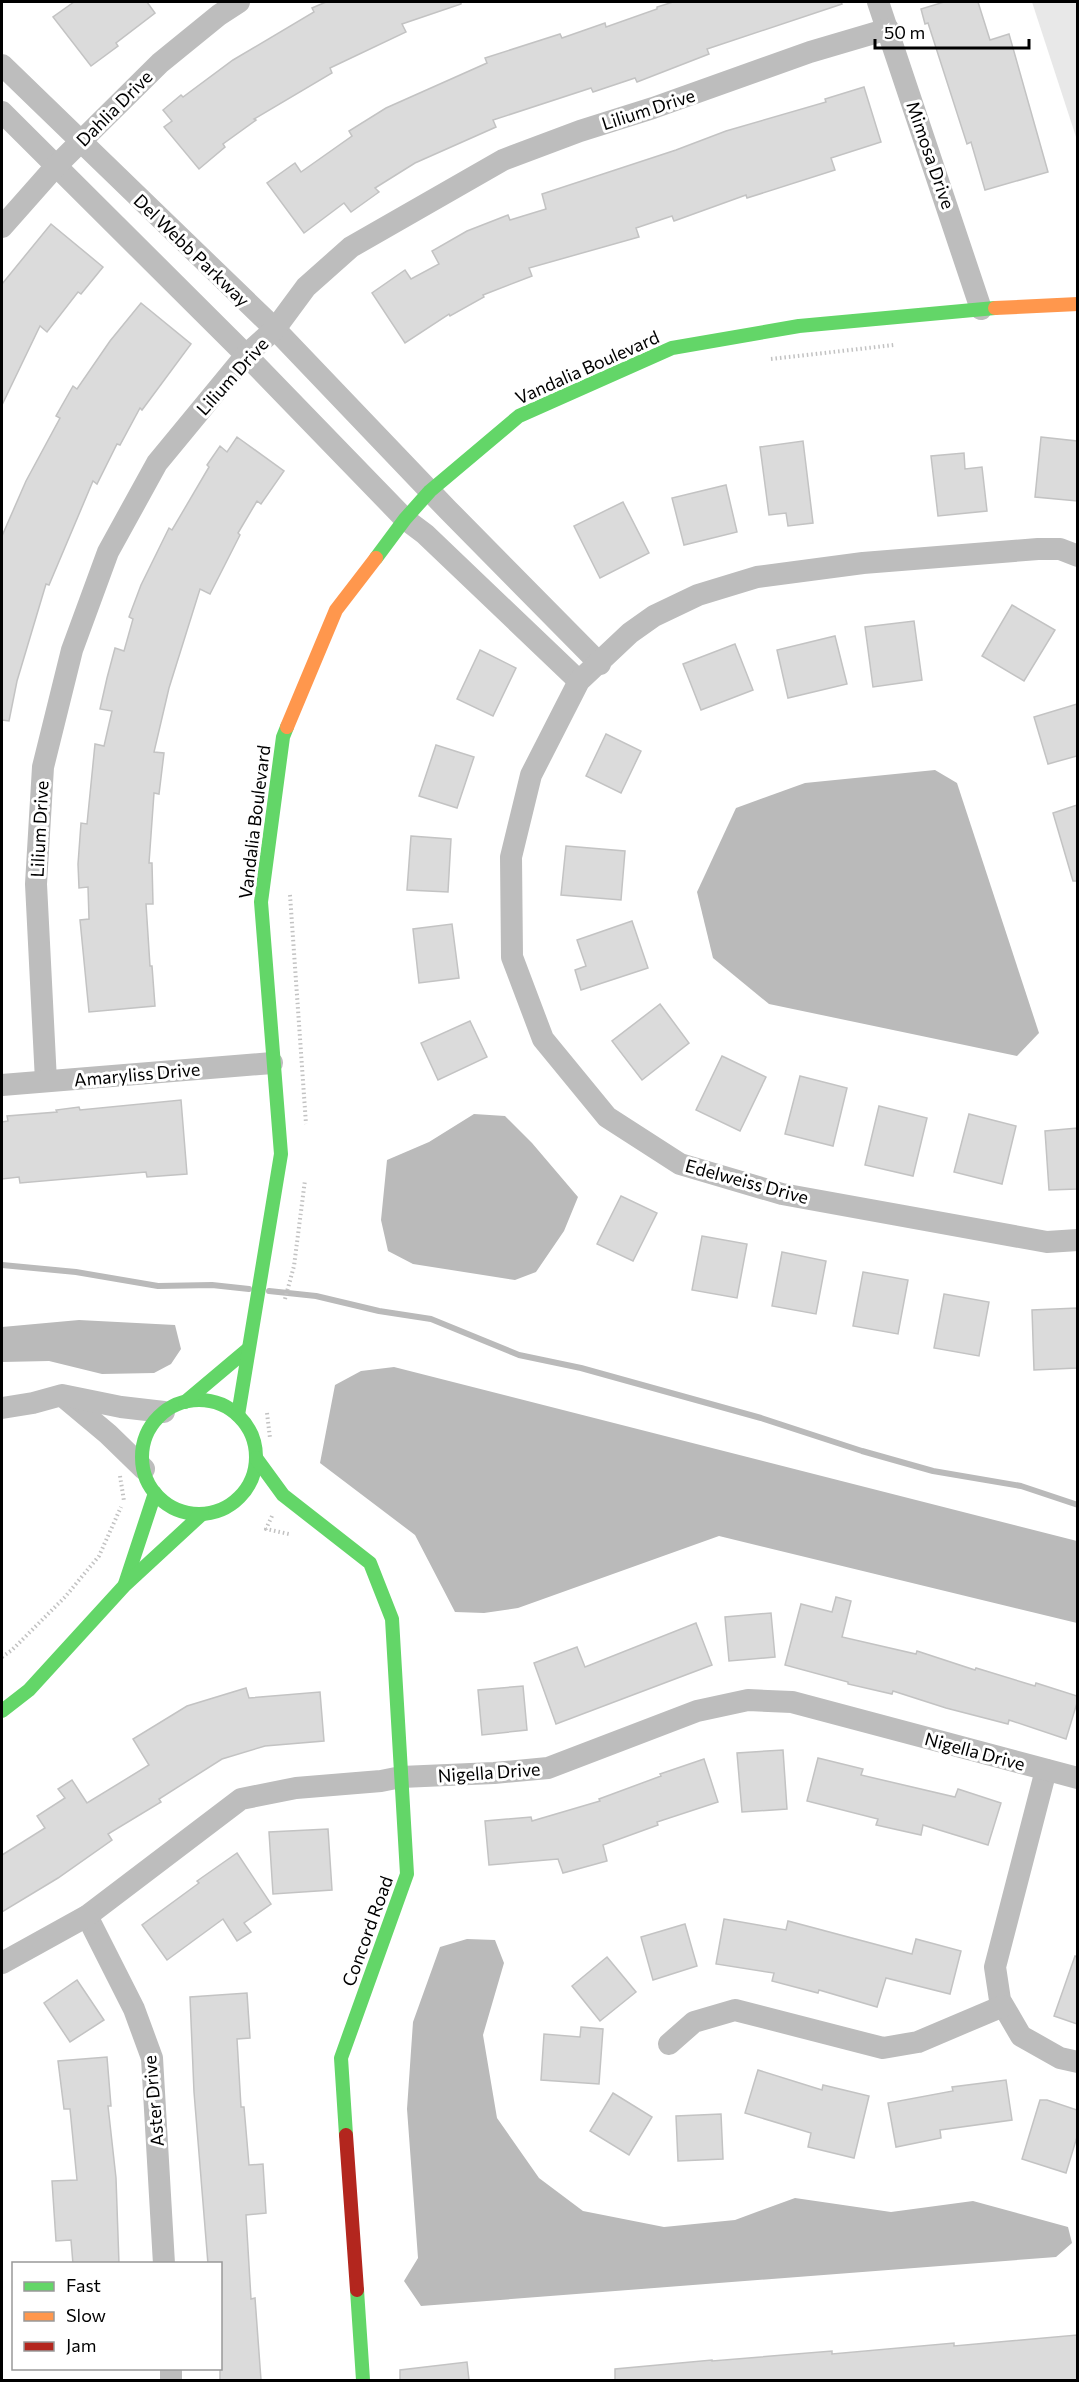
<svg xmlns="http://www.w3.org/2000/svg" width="1079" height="2382" font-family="Commissioner,sans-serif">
<rect width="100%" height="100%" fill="#fff"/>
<polygon fill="#e8e8e8" points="1032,2 1077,2 1077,140"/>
<g fill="#bababa">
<polygon points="935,770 957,783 1039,1033 1017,1056 769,1004 713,958 697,892 736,808 805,783"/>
<polygon points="474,1114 505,1116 532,1143 578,1197 564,1231 536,1272 515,1280 413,1264 388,1251 381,1220 387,1160 429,1142"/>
<polygon points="79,1320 175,1325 181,1349 171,1364 154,1373 102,1374 49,1361 2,1362 2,1327"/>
<polygon points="394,1367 1077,1541 1077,1623 719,1536 518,1608 484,1613 455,1612 415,1535 320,1463 335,1385 361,1371"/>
<polygon points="467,1939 495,1940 504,1963 483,2035 497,2118 539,2178 583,2211 664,2227 735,2220 795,2198 891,2212 973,2201 1068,2227 1072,2243 1056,2257 421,2306 404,2281 418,2258 407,2109 413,2022 440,1947"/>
</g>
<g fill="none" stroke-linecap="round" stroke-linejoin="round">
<g stroke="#bababa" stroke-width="6">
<polyline points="2,1265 76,1272 158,1286 212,1285 249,1289"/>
<polyline points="269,1291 316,1296 379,1311 431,1319 519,1355 581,1368 761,1418 862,1451 933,1471 1021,1486 1078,1505"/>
</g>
</g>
<g fill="#dbdbdb" stroke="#c3c3c3" stroke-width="1.5">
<polygon points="74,2 147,2 155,13 116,43 118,46 91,66 53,17"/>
<polygon points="326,2 461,2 461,4 402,24 406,32 330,68 332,73 254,119 256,120 223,144 225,147 199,169 164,127 172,121 163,110 181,95 183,97 233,60 314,12 312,8"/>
<polygon points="673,2 841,2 842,4 707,49 709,54 637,82 635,78 593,92 591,88 493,120 496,127 415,163 375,188 379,192 351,212 344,203 304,233 267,183 295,163 301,172 352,136 349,131 386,108 487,63 485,58 560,34 562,38 605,23 606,27 657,9 657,7"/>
<polygon points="944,2 978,2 990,40 1009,34 1048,172 985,190 971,142 967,144 928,23 925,24 921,9"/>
<polygon points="864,87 881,142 831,158 835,170 747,198 746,195 674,221 672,216 636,228 639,237 529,268 532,276 483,295 484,297 450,316 449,314 405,343 372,293 405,270 411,279 439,264 432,251 467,231 508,215 510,220 546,209 542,194 676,150 726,131 826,102 825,99"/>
<polygon points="51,224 103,267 81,294 78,292 47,332 40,326 2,405 2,284"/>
<polygon points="141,303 191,344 142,410 140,408 120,445 117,444 97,484 93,481 49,585 46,584 17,681 9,721 2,720 2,536 26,481 60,418 56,416 73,386 77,389 110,341"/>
<polygon points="237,437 284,471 261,504 257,501 238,533 240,535 210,594 200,589 169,688 154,752 164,753 159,794 154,793 149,863 152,863 153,904 146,904 150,966 152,966 155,1006 89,1012 80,920 89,919 88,887 79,888 78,864 81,823 87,824 95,744 104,746 112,711 100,709 107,678 115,648 124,651 133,619 129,617 141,585 169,528 172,530 209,467 207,465 220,446 227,452"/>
<polygon points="1041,437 1077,441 1077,501 1035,497"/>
<polygon points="803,441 813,523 788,526 786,513 769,515 760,447"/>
<polygon points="964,453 965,469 982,467 987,511 938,516 931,456"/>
<polygon points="726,485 737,532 684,545 672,498"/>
<polygon points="623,502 649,553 600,578 574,526"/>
<polygon points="1012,605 1055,630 1024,681 982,656"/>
<polygon points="914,621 922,680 873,687 865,627"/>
<polygon points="835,636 847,684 788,698 777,650"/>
<polygon points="735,644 753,690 701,710 683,664"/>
<polygon points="480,650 516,668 493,716 457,699"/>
<polygon points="1077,704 1077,756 1048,764 1034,717"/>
<polygon points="606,734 641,751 621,793 586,776"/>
<polygon points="436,745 474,757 457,808 419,796"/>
<polygon points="1077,805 1077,881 1073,881 1053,813"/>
<polygon points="411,836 451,839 448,892 407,890"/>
<polygon points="566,846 625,851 621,900 561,895"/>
<polygon points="632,921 648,968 581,990 575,970 586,966 577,940"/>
<polygon points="452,924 459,978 419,983 413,929"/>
<polygon points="660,1004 689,1043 642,1080 612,1041"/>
<polygon points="470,1021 487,1057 438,1080 421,1043"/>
<polygon points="722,1056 766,1077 740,1131 696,1110"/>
<polygon points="800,1076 847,1088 833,1146 785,1134"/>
<polygon points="181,1100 187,1174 147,1177 146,1172 20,1183 19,1177 2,1179 2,1122 8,1121 7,1116 57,1112 56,1110 79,1107 80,1110"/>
<polygon points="879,1106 927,1118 913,1176 865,1165"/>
<polygon points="969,1114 1016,1126 1002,1184 954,1172"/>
<polygon points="1077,1128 1077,1189 1049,1190 1045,1131"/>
<polygon points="621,1196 657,1213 633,1261 597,1244"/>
<polygon points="702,1236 747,1244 737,1298 692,1290"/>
<polygon points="782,1252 826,1261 816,1314 772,1306"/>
<polygon points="863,1272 908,1280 898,1334 853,1326"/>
<polygon points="944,1294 989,1302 979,1356 934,1348"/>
<polygon points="1077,1308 1077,1368 1034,1370 1032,1310"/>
<polygon points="836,1597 851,1601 842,1637 916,1654 917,1651 975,1670 976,1668 1035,1686 1036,1683 1077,1696 1077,1703 1066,1739 1009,1720 1008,1724 946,1708 893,1691 892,1694 848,1684 848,1682 785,1665 801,1604 832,1612"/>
<polygon points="771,1613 775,1657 729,1661 725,1617"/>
<polygon points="696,1623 712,1665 556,1724 534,1663 577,1647 585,1667"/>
<polygon points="523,1686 527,1730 482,1735 478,1690"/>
<polygon points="246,1688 249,1698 320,1692 324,1741 265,1746 222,1759 159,1799 161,1802 108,1834 112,1840 58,1878 2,1912 2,1855 45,1828 37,1816 65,1798 58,1789 72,1780 87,1803 149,1765 133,1739 187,1706"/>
<polygon points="783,1750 787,1809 742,1812 737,1753"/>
<polygon points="818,1758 863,1769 861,1775 955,1797 958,1789 1001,1803 988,1845 923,1825 921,1835 876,1825 878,1819 807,1801"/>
<polygon points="704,1759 718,1802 657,1822 658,1825 603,1845 607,1861 563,1873 558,1859 489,1865 485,1821 531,1817 532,1821 600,1801 599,1799 661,1776 660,1774"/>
<polygon points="328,1829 332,1890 273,1894 269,1832"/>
<polygon points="237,1853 271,1904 244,1923 251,1932 237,1941 223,1919 167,1960 142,1925 199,1883 197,1881"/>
<polygon points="724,1919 786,1930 788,1921 912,1954 916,1939 961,1951 950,1994 886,1978 877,2007 819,1990 818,1993 772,1981 774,1973 716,1964"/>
<polygon points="685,1924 697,1966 653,1980 641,1937"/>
<polygon points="1075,1956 1077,1957 1077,2024 1054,2016"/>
<polygon points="607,1957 636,1992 600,2021 572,1986"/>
<polygon points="77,1980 104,2020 70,2042 44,2003"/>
<polygon points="247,1993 250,2038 237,2039 241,2107 244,2107 249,2165 263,2164 266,2213 246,2215 251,2299 255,2298 261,2380 220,2380 220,2264 208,2264 194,2092 190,1997"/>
<polygon points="581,2027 603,2029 599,2084 541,2080 544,2034 580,2037"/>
<polygon points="107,2057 111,2106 108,2106 116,2178 119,2264 73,2264 71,2240 56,2241 52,2181 77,2180 70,2109 64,2109 58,2061"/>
<polygon points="758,2070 822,2090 823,2085 869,2096 854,2158 808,2147 811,2133 745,2113"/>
<polygon points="1006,2080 1012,2120 940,2130 941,2138 896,2147 888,2103 953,2091 952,2087"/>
<polygon points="613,2093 652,2117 629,2155 590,2131"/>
<polygon points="1040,2100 1047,2100 1077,2110 1077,2137 1066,2173 1022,2159"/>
<polygon points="721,2114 723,2159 678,2161 676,2116"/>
<polygon points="1077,2335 1077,2380 615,2380 615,2369 712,2360 712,2361 832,2351 832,2354 954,2343 954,2346"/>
<polygon points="467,2362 469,2380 400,2380 400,2370"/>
</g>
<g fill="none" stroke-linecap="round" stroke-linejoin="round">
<g stroke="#c2c2c2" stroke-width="4" stroke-dasharray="1.5 3" stroke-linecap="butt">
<polyline points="771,359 894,345"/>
<polyline points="290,895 306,1124"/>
<polyline points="285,1299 294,1266 305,1180"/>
<polyline points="267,1413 270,1438"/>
<polyline points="120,1476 124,1501"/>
<polyline points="272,1516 266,1529 289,1534"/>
<polyline points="2,1657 12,1650 65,1597 99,1556 121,1507"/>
</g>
<g stroke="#bdbdbd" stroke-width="22">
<polyline points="878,2 981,309"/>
<polyline points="2,65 275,329 448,510 600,664"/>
<polyline points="2,112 246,355 405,519 425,534 579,681"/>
<polyline points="2,227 56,166 160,63 219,15 239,2"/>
<polyline points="1078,556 1060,549 1038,549 863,563 757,577 698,595 654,616 630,633 579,681 531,775 511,857 512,957 543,1039 607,1117 680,1164 782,1194 1047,1242 1078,1240"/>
<polyline points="46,1081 36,884 43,767 72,650 108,552 157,463 246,355 275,329 306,287 351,247 503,160 580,131 653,108 810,52 888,29"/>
<polyline points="2,1085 272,1063"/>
<polyline points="65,1398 108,1434 144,1469"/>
<polyline points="2,1408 33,1403 62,1395 121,1407 164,1412"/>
<polyline points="1046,1770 995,1967 1000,2000 1021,2036 1060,2058 1078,2062"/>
<polyline points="87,1916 134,2009 152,2058 164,2264"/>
<polyline points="2,1963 87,1916 241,1799 296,1788 381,1781 401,1777 494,1773 548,1768 697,1711 748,1700 792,1702 1078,1778"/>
<polyline points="669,2044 694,2022 735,2010 883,2048 918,2042 1003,2006"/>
<polyline points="171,2368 171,2380"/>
</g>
<g stroke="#63d668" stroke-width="14">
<polyline points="376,558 405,519 430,491 519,416 672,348 799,326 995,308"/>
<circle cx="199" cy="1457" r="57"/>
<polyline points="185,1402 248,1349"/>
<polyline points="238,1415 281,1154 261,902 283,737 287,727"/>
<polyline points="256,1458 283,1495 370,1563 392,1619 407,1874 341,2058 346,2135"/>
<polyline points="125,1584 155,1493"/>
<polyline points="2,1711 29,1690 125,1585 202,1514"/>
<polyline points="357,2290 363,2380"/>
</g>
<g stroke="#ff974d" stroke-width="14">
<polyline points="995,308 1078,304"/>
<polyline points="287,727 336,610 376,558"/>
</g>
<polyline stroke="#b3261e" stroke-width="14" points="346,2135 357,2290"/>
</g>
<g text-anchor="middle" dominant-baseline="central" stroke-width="6" stroke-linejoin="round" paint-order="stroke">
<g font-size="18" fill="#000" stroke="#fff">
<text transform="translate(114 108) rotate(-45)">Dahlia Drive</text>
<text transform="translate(648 109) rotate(-18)">Lilium Drive</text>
<text transform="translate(931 155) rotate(71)">Mimosa Drive</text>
<text transform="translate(192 250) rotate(44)">Del Webb Parkway</text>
<text transform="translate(587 367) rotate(-24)">Vandalia Boulevard</text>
<text transform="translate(232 376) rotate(-48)">Lilium Drive</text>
<text transform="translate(254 822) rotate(-83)">Vandalia Boulevard</text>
<text transform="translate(39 829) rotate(-87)">Lilium Drive</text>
<text transform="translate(137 1074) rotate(-5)">Amaryliss Drive</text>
<text transform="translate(747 1181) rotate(15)">Edelweiss Drive</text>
<text transform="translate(975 1751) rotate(15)">Nigella Drive</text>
<text transform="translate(489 1772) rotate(-4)">Nigella Drive</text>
<text transform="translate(367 1931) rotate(-70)">Concord Road</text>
<text transform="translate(153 2101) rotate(-95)">Aster Drive</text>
</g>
</g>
<rect width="1079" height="2382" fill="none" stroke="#000000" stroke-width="6"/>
<rect x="12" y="2262" width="210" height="108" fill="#ffffff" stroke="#999999" stroke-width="1.5"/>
<rect x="24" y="2282" width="30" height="9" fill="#63d668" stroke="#999999" stroke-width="1.5"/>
<text x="66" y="2292" font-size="18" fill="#000000">Fast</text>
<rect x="24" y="2312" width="30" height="9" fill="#ff974d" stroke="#999999" stroke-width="1.5"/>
<text x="66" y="2322" font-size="18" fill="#000000">Slow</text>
<rect x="24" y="2342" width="30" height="9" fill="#b3261e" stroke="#999999" stroke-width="1.5"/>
<text x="66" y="2352" font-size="18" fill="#000000">Jam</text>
<path d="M875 39v9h154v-9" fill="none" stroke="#000000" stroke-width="3"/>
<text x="884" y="39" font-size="18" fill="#000000" stroke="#ffffff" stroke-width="4.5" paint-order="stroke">50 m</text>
</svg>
